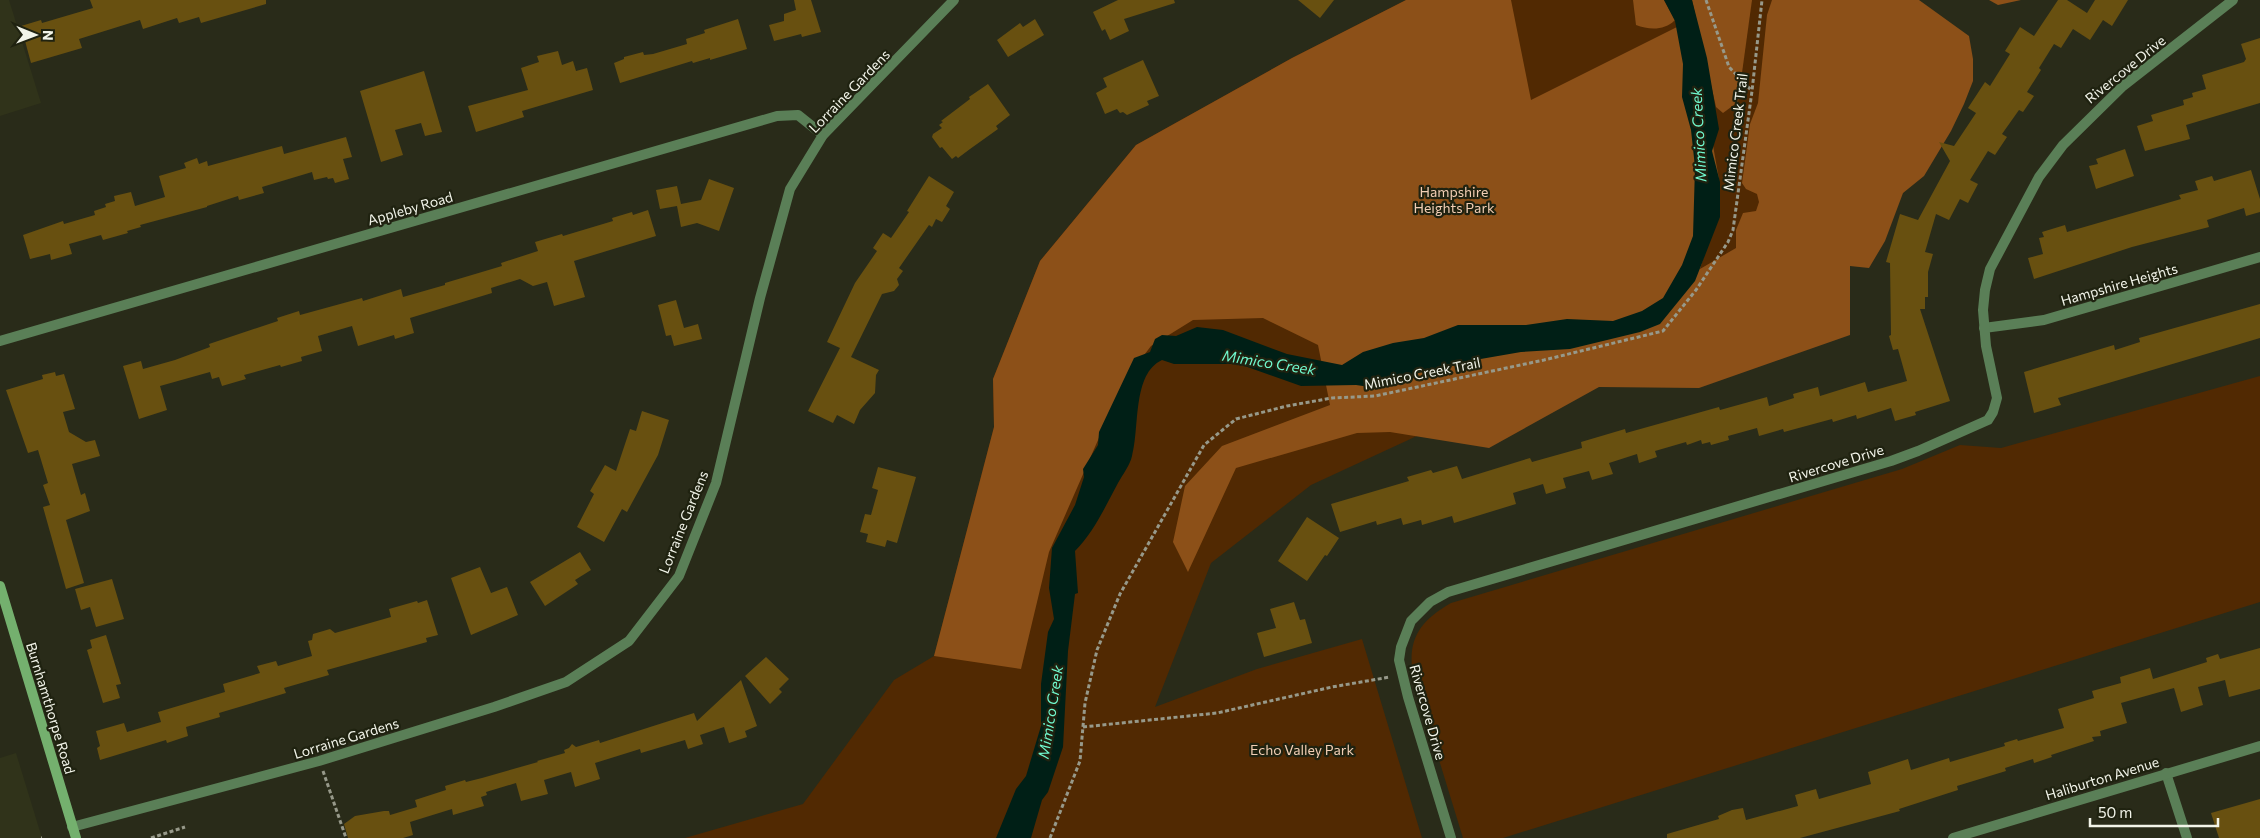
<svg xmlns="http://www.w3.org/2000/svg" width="2260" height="838" font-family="Commissioner,sans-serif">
<rect width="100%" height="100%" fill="#292b19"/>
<g fill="#30331a">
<polygon points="0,0 9,0 41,103 0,116"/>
<polygon points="16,753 42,838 0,838 0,758"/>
</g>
<g fill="#512902">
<polygon points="1406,0 1906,0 1841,179 1536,381 1311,485 1211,563 1155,707 1257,669 1362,639 1422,838 685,838 803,804 894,680 934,656 994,427 993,379 1040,261 1136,145 1292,58"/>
<path d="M2260,376V602L1503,838H1463L1413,675C1407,639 1420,621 1451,603L1902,469L1960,445L2001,448Z"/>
</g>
<g fill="#8c5018">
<polygon points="1406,0 1511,0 1531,100 1679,26 1700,73 1719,179 1717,214 1700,269 1736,248 1736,230 1743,213 1756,211 1759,202 1757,194 1746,189 1742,183 1750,124 1758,103 1767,15 1772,0 1919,0 1969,36 1973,59 1973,81 1964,104 1951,131 1924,176 1903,193 1885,241 1869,268 1850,266 1850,335 1699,388 1599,387 1489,448 1390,432 1357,433 1236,468 1188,572 1173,542 1185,486 1222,446 1330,405 1318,345 1263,318 1193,320 1151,346 1123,383 1049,552 1021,669 934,656 994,427 993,379 1040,261 1136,145 1292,58"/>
<path d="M1633,0H1664L1675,20C1664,31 1649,30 1636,25Z"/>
<polygon points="1692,0 1752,0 1738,102 1723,113 1716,107"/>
<polygon points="1989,0 2021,0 1998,5"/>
</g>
<path fill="#001f16" d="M1664,0H1692L1707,58L1719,129L1712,151L1720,182V217L1695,281L1660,324L1640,332L1570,349L1521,352L1446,365L1370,387L1356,385L1301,386L1239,364H1174L1162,360C1132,374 1140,427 1132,456C1130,465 1123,474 1118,483C1105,507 1094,532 1075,551L1078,593L1075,594L1068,651L1063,747L1048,792L1042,800L1031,838H996L1016,789L1026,776L1041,726V684L1048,632L1054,619L1049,588L1052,548L1075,505L1084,477L1083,469L1098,445L1099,432L1134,358L1150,352L1155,339L1162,335L1176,336L1197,327L1223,330L1287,354L1342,365L1363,352L1393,343L1424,338L1458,325H1526L1567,319L1613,321L1642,311L1663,298L1682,265L1693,236L1695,167L1691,130L1682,97L1683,64L1675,21Z"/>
<g fill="#685010">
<polygon points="90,0 266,0 266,4 201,23 199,17 179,23 177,18 143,29 140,20 79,39 82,48 31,63 21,26 41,20 42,23 93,8"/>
<polygon points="794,0 811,0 821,32 802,37 801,34 774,41 769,25 784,21 784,14 796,10"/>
<polygon points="1118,0 1174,0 1175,3 1124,19 1129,31 1110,40 1105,29 1102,31 1093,12"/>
<polygon points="1298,0 1334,0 1320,18"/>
<polygon points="2058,0 2067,0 2087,13 2095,0 2128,0 2112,26 2103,20 2090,40 2073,29 2061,48 2054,44 2039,68 2041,70 2027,92 2034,96 2023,112 2019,110 2002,134 2007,137 1995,155 1988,151 1970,180 1978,184 1968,203 1960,199 1949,220 1936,214 1925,252 1933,254 1928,272 1928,297 1925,297 1925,309 1920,309 1950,401 1915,412 1916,415 1895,421 1891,408 1857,419 1856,415 1833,422 1832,419 1784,432 1783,429 1759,436 1757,428 1728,436 1729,440 1711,445 1710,442 1702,444 1701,440 1687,445 1686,442 1655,451 1657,457 1639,463 1637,454 1609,463 1613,474 1592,480 1589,471 1563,478 1566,488 1546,494 1543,484 1513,493 1516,504 1454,523 1452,516 1422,525 1421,520 1403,525 1401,518 1377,525 1376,521 1340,532 1331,504 1409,481 1407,477 1431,470 1433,473 1457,466 1462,479 1530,458 1532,462 1582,448 1581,442 1625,429 1626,433 1719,407 1720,410 1767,397 1769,406 1794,398 1793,394 1818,387 1820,396 1865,382 1868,392 1907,381 1898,349 1893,350 1889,336 1891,335 1890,263 1886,262 1900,214 1918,220 1950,161 1939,142 1954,146 1976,113 1968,108 1985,82 1990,86 2010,54 2005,51 2020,27 2034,36"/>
<polygon points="738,19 747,49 710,60 710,58 693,63 692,61 620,83 614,63 624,59 624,57 643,52 644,55 653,54 687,44 686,39 705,33 704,30"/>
<polygon points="1035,19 1044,35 1008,57 997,40 1020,23 1023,27"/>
<polygon points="2260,38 2260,103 2186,125 2190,139 2145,151 2137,126 2153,121 2151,115 2184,105 2183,100 2193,97 2192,93 2206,89 2202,75 2244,62 2246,59 2241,44"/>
<polygon points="558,51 562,65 573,61 576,71 587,68 593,90 522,111 524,117 476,132 468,106 528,90 521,68 539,62 537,56"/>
<polygon points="1143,60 1159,96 1147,101 1149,105 1127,115 1123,112 1120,113 1117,109 1105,114 1096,93 1107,87 1103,78"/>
<polygon points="424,71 442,132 425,136 421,123 395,130 403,155 381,162 360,91"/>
<polygon points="988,84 1010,115 996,126 998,129 970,149 958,158 956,156 952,159 942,147 940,148 932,137 933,134 942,128 939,125 943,122 941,121 970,99 969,97"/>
<polygon points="346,137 352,157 343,159 349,179 335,183 333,178 328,179 327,177 314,180 312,172 262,187 264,193 239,200 238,196 207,206 207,207 140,225 141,227 127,231 128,233 103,240 101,235 69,244 72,254 51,260 50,254 30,259 23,235 63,221 64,224 95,215 94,211 106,207 105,204 115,201 114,196 131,192 135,206 165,197 159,176 186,168 184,163 197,158 199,164 207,161 208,166 282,146 284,154"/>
<polygon points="2125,149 2134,176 2096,189 2089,166 2098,164 2096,159"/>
<polygon points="2251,170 2260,199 2260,212 2246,216 2244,208 2207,220 2209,227 2132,247 2034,279 2028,258 2043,254 2039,238 2044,237 2042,232 2065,225 2067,232 2181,199 2179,195 2198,190 2195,181 2212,176 2214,181"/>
<polygon points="929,176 954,192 946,206 950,209 942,222 936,219 932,227 929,225 899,268 903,271 897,279 899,285 894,291 882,294 851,357 879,370 876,375 875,393 860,410 854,424 837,415 833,423 808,411 840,348 827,342 855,283 877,251 873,248 883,233 891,238 909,212 907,211"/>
<polygon points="709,179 734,188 719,231 697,223 681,227 677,206 660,209 656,190 677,186 681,204 701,200"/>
<polygon points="648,210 656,236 574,261 585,297 554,306 547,282 533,286 520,279 491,288 492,293 410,318 414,333 395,339 394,335 358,346 352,326 318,336 322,351 301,357 302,361 281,367 280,365 244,375 246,379 222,386 219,377 212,379 210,372 160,386 167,410 139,419 123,366 141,361 143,369 175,360 210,347 209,344 278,321 277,318 299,311 300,315 362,298 363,301 401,289 403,297 445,285 445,283 502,266 501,263 538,251 535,242 562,234 563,236 613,221 612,218 632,212 633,215"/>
<polygon points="676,300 684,328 698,324 702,339 674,346 671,335 666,336 658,305"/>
<polygon points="2260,304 2260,338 2058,398 2061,405 2034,413 2024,372 2114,345 2115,350 2140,342 2139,338"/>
<polygon points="55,372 56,376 64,374 75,409 63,412 69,432 86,442 95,440 100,456 72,464 81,495 85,493 90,511 66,520 84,583 66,589 43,507 50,505 43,485 48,483 38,450 28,453 6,390 43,379 42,375"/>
<polygon points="642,411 669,420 658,455 627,512 622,509 604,542 577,527 594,494 590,491 605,465 616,471 630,429 636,431"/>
<polygon points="878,467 916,477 897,543 887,540 885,547 866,542 868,534 860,532 865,514 871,515 878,490 872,488"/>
<polygon points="1307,517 1339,538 1327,556 1325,555 1307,581 1278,561"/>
<polygon points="580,552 591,570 575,580 578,584 545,606 530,582"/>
<polygon points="480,567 491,593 507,587 518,615 471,635 451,578"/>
<polygon points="112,579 124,619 96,627 90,607 81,610 75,589"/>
<polygon points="427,600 438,635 426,638 427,642 327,670 329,675 284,688 286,693 219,713 220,717 186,727 188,736 167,743 166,740 100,760 97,748 100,746 96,731 124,723 127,732 161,722 158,712 225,692 223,684 260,673 257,666 276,661 278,666 312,656 308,641 312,640 313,634 330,629 335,633 391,617 389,609 417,601 418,603"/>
<polygon points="1294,602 1300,620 1305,619 1312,643 1264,657 1257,633 1276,628 1270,609"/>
<polygon points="106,635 121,684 116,685 120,698 103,703 87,650 92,648 90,640"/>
<polygon points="2260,648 2260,689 2229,697 2225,680 2198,687 2203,705 2181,712 2174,688 2121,703 2127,723 2100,731 2101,736 2092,737 2094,741 2051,755 2052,757 2034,763 2033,759 2005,768 2006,771 1957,786 1958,790 1899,809 1900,811 1800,838 1667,838 1667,834 1719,819 1718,816 1732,810 1743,808 1746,820 1798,806 1795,795 1816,789 1819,799 1871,784 1868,772 1908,759 1911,770 1949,758 1950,762 2005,746 2004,743 2017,739 2018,741 2064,728 2058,709 2094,698 2092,691 2121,683 2120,677 2150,668 2153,679 2207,662 2206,658 2218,654 2220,659"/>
<polygon points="766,657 789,679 779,689 782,692 770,704 745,676"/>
<polygon points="741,680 757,726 745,731 747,737 729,743 724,727 700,735 703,744 688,749 685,740 641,753 640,749 595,763 600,779 575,787 571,772 544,780 548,794 521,801 516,783 486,792 487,795 481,797 484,806 453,815 452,809 410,822 413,835 403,838 348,838 344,824 355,816 384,811 389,811 390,815 417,807 415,800 446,790 445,786 465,780 466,782 482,778 538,762 537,761 565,753 564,750 569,748 572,744 576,747 599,740 600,743 694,713 697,721"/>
<polygon points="2260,799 2260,838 2219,838 2211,813"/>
</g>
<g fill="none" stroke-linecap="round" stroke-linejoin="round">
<g stroke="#97998a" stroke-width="3" stroke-dasharray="4 2.5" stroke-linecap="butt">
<polyline points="1706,0 1729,67 1752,91"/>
<polyline points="1083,727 1217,713 1332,687 1390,677"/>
<polyline points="323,771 346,838"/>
<polyline points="41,838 42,838"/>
<polyline points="151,838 185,827"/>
<polyline points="1050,838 1080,761 1085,703 1097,650 1120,594 1204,445 1236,419 1287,406 1332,398 1375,396 1544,360 1663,331 1696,290 1728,242 1733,230 1752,91 1762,0"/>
</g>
<g stroke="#5a7f57" stroke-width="10">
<polyline points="1984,328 2044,320 2260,257"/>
<polyline points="0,341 777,116 798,115 823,135"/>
<polyline points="2166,773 2187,838"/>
<polyline points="72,827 319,761 494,707 566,682 629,641 679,576 716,483 760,298 790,189 823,135 954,0"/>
<polyline points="1451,838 1408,697 1399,660 1401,647 1411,621 1430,602 1448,592 1891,461 1918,451 1988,420 1993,412 1997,398 1986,346 1983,310 1985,290 1990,269 2039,177 2063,145 2123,86 2233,0"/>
<polyline points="1953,838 2260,746"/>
</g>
<polyline stroke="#74b06e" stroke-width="10" points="0,586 76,838"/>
</g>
<g text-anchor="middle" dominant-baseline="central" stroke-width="4.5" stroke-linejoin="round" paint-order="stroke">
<g font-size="14" fill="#f2f4e9" stroke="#1f2210">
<text transform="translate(2125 69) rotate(-39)">Rivercove Drive</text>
<text transform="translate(849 91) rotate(-46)">Lorraine Gardens</text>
<text transform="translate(1735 132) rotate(-83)">Mimico Creek Trail</text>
<text transform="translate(410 208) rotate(-16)">Appleby Road</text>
<text transform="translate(2119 284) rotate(-16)">Hampshire Heights</text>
<text transform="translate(1422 373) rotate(-11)">Mimico Creek Trail</text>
<text transform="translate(1836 463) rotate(-17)">Rivercove Drive</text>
<text transform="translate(683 522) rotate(-68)">Lorraine Gardens</text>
<text transform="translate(51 708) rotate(73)">Burnhamthorpe Road</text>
<text transform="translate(1428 712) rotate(74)">Rivercove Drive</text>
<text transform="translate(346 738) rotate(-17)">Lorraine Gardens</text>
<text transform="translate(2102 778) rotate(-17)">Haliburton Avenue</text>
</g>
<g font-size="14" fill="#f2ceb4" stroke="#1f2210">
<text x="1454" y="191">Hampshire<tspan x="1454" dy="16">Heights Park</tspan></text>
<text x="1302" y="749">Echo Valley Park</text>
</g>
<g font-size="15" font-style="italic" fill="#70f9cf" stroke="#1f2210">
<text transform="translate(1698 135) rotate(-93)">Mimico Creek</text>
<text transform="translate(1269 362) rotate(9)">Mimico Creek</text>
<text transform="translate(1050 712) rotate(-81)">Mimico Creek</text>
</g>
</g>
<g transform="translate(35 35) rotate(91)" stroke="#1f2210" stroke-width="4" paint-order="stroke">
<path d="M0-4L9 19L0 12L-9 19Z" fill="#f2f4e9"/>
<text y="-8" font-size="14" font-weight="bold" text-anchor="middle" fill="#f2f4e9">N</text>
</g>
<path d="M2090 818v8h128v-8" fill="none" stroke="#f2f4e9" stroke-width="2.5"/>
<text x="2098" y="818" font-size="15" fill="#f2f4e9" stroke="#1f2210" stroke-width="4" paint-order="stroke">50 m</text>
</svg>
